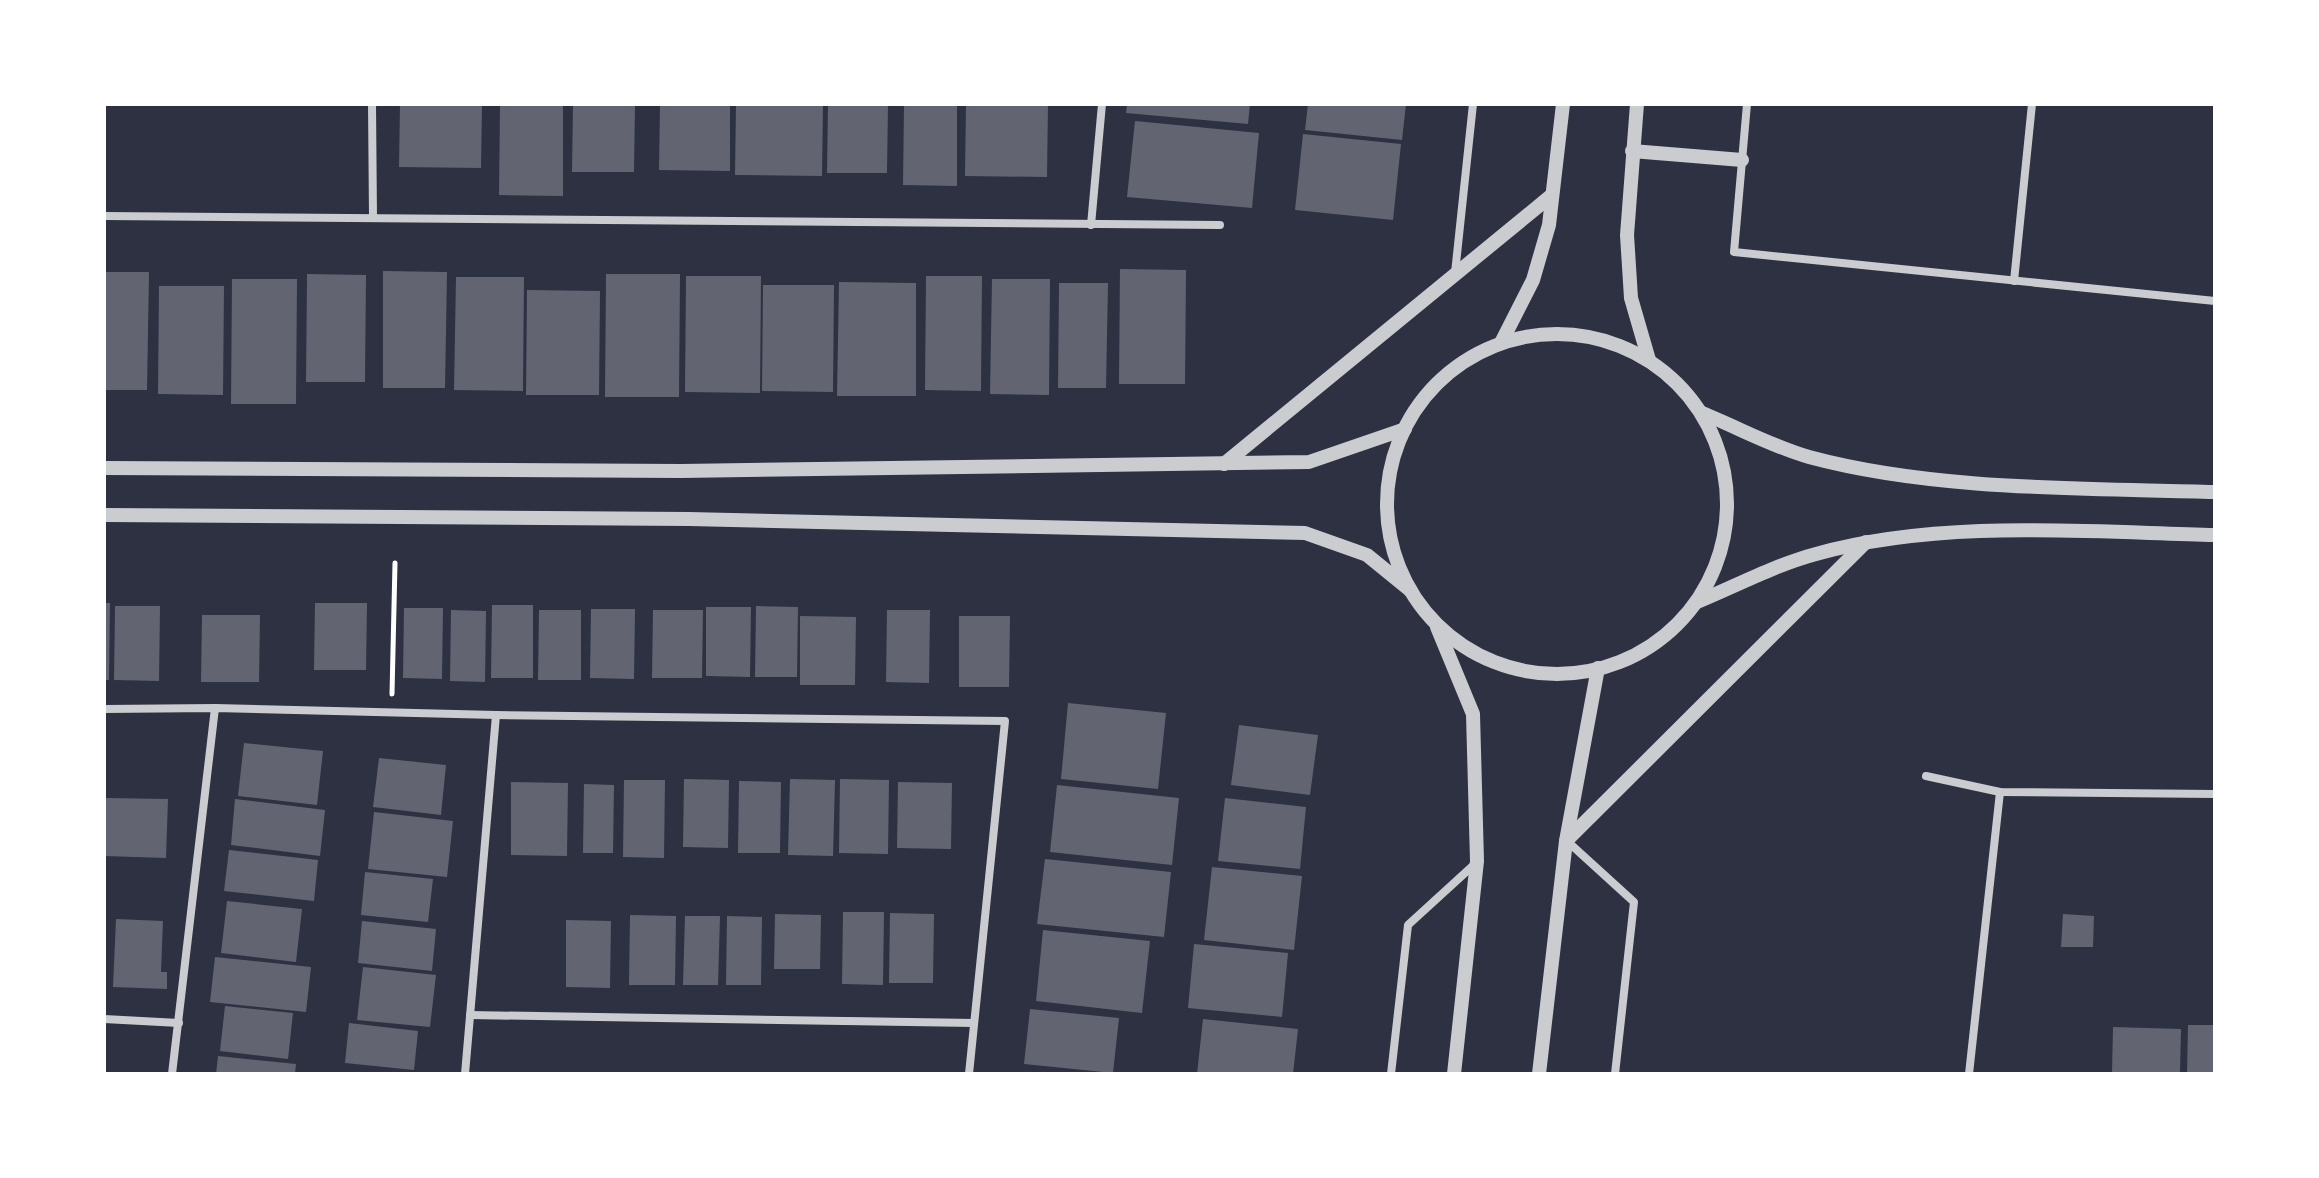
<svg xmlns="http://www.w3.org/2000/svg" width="2319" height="1178" font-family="'Fira Sans',sans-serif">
<rect width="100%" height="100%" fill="#2d3142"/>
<g fill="#626471">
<polygon points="400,104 482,104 481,168 399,167"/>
<polygon points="500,104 563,104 563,196 499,195"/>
<polygon points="573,104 635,104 634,172 572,172"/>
<polygon points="660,104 730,104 730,171 659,170"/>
<polygon points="736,104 823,104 822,176 735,175"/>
<polygon points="828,104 888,104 887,173 827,173"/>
<polygon points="904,104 957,104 957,186 903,185"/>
<polygon points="966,104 1048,104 1047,177 965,176"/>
<polygon points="1127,104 1250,104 1248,124 1126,113"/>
<polygon points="1308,104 1406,104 1402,140 1305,130"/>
<polygon points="1135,121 1259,133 1252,208 1127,197"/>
<polygon points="1303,134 1401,144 1393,220 1295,210"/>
<polygon points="1120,269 1186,270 1185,384 1119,384"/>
<polygon points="383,271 447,272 445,388 383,388"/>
<polygon points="104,272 149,272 147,390 104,390"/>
<polygon points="307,274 366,275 365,382 306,382"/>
<polygon points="606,274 680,274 679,397 605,397"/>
<polygon points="686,276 761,276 760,393 685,392"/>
<polygon points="926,276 982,276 981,391 925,390"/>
<polygon points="456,277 524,277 523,391 454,390"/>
<polygon points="232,279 297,279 296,404 231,404"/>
<polygon points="992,279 1050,279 1049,395 990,394"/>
<polygon points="839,282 916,283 916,396 837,396"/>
<polygon points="1059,283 1108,283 1106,388 1058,388"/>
<polygon points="763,285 834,285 833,392 762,391"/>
<polygon points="159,286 224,286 223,395 158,394"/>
<polygon points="527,290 600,291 599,395 526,395"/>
<polygon points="104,603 110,603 109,680 104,680"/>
<polygon points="315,603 367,603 366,670 314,670"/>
<polygon points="492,605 533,605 533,678 491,678"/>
<polygon points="115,606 160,606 159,681 114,680"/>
<polygon points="756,606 798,607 797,677 755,677"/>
<polygon points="706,607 751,607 750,677 706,676"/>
<polygon points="404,608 443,608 442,679 403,678"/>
<polygon points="591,609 635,609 634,679 590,678"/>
<polygon points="451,610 486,611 485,682 450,681"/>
<polygon points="539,610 581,610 581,680 538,680"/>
<polygon points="653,610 703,610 702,678 652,678"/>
<polygon points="887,610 930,610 929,683 886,682"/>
<polygon points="202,615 260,615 259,682 201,682"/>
<polygon points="800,616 856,617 855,685 800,685"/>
<polygon points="959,616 1010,616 1009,687 959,687"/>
<polygon points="1068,703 1166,713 1158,789 1061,779"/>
<polygon points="1239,725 1318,735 1310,795 1231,785"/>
<polygon points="244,743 323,751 317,805 238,796"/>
<polygon points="379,758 446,765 441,815 373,807"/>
<polygon points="684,779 729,780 728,848 683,847"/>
<polygon points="790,779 835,780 833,856 788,855"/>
<polygon points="840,779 889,780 888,854 839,853"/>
<polygon points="624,780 665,780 664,858 623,857"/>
<polygon points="739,781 781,782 780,853 738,853"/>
<polygon points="511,782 568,783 567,856 511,855"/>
<polygon points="898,782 952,783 951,849 897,848"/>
<polygon points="584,784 614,785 613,853 583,853"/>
<polygon points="1057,785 1179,798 1172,865 1050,852"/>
<polygon points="106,798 168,799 166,858 104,856"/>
<polygon points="1225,798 1306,807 1300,869 1218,861"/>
<polygon points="235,799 325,810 320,856 231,845"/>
<polygon points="374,812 453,821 447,877 368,869"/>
<polygon points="229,850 318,860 314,901 224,891"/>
<polygon points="1045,859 1171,872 1164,937 1037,924"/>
<polygon points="1212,867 1302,876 1294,950 1204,940"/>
<polygon points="365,872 433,879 428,922 361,915"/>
<polygon points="227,901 302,909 296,962 221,953"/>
<polygon points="843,912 884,912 883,985 842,984"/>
<polygon points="890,913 934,914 933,983 889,983"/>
<polygon points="775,914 821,915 820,969 774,969"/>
<polygon points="2063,914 2094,916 2093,947 2061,947"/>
<polygon points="630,915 676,916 675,985 629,985"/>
<polygon points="685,916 720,916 718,985 683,985"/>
<polygon points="727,916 762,917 761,985 726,985"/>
<polygon points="116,919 163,921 161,972 167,972 167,989 113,987"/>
<polygon points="566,920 611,921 610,988 566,987"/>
<polygon points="362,921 436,929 432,971 358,963"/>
<polygon points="1043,930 1150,941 1142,1013 1036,1001"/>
<polygon points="1194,944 1288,953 1282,1017 1188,1008"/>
<polygon points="215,957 311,967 306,1012 210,1002"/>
<polygon points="363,967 436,975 430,1027 357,1020"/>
<polygon points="225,1006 293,1013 288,1059 220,1051"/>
<polygon points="1030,1009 1119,1018 1113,1073 1024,1064"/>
<polygon points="1203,1019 1298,1029 1293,1074 1197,1074"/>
<polygon points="349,1023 418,1031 414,1070 345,1063"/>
<polygon points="2188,1025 2215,1025 2215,1074 2187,1074"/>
<polygon points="2113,1027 2181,1029 2180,1074 2112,1074"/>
<polygon points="218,1056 296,1064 295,1074 216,1074"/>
</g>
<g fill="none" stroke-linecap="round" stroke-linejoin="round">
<polyline stroke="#fff" stroke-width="5" points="392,694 395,563"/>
<g stroke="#caccd0" stroke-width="8">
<polyline points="372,104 373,218"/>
<polyline points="1747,104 1734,252 2215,301"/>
<polyline points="104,216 1220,225"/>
<polyline points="1091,225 1102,104"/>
<polyline points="1455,273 1473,104"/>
<polyline points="2014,281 2032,104"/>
<polyline points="104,709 215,708 496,715 1005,721 969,1074"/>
<polyline points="1926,776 2000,792 2215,794"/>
<polyline points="1567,841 1634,902 1615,1074"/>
<polyline points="470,1015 974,1023"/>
<polyline points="104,1019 179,1023"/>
<polyline points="172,1074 215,708"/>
<polyline points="465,1074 496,715"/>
<polyline points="1391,1074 1408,925 1477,862"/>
<polyline points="1969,1074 2000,792"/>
</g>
<g stroke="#caccd0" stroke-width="14">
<polyline points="1637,104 1627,235 1631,298 1649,360"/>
<polyline points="1632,151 1742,160"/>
<circle cx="1557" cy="504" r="170"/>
<polyline points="1501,343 1533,280 1549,225 1563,104"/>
<path d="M1702,413C1737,427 1773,447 1809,457C1935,491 2084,488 2215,492"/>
<polyline points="1224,464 1552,195"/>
<polyline points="104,468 681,471 1309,462 1405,429"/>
<polyline points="104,515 689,519 1305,533 1367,555 1410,590"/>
<path d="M1697,602C1736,586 1775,565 1816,554C1941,519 2086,532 2215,535"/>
<polyline points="1437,627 1473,714 1477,861 1454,1074"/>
<polyline points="1566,841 1866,542"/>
<polyline points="1539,1074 1566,841 1598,668"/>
</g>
</g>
<rect width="2319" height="1178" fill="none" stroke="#ffffff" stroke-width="212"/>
</svg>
